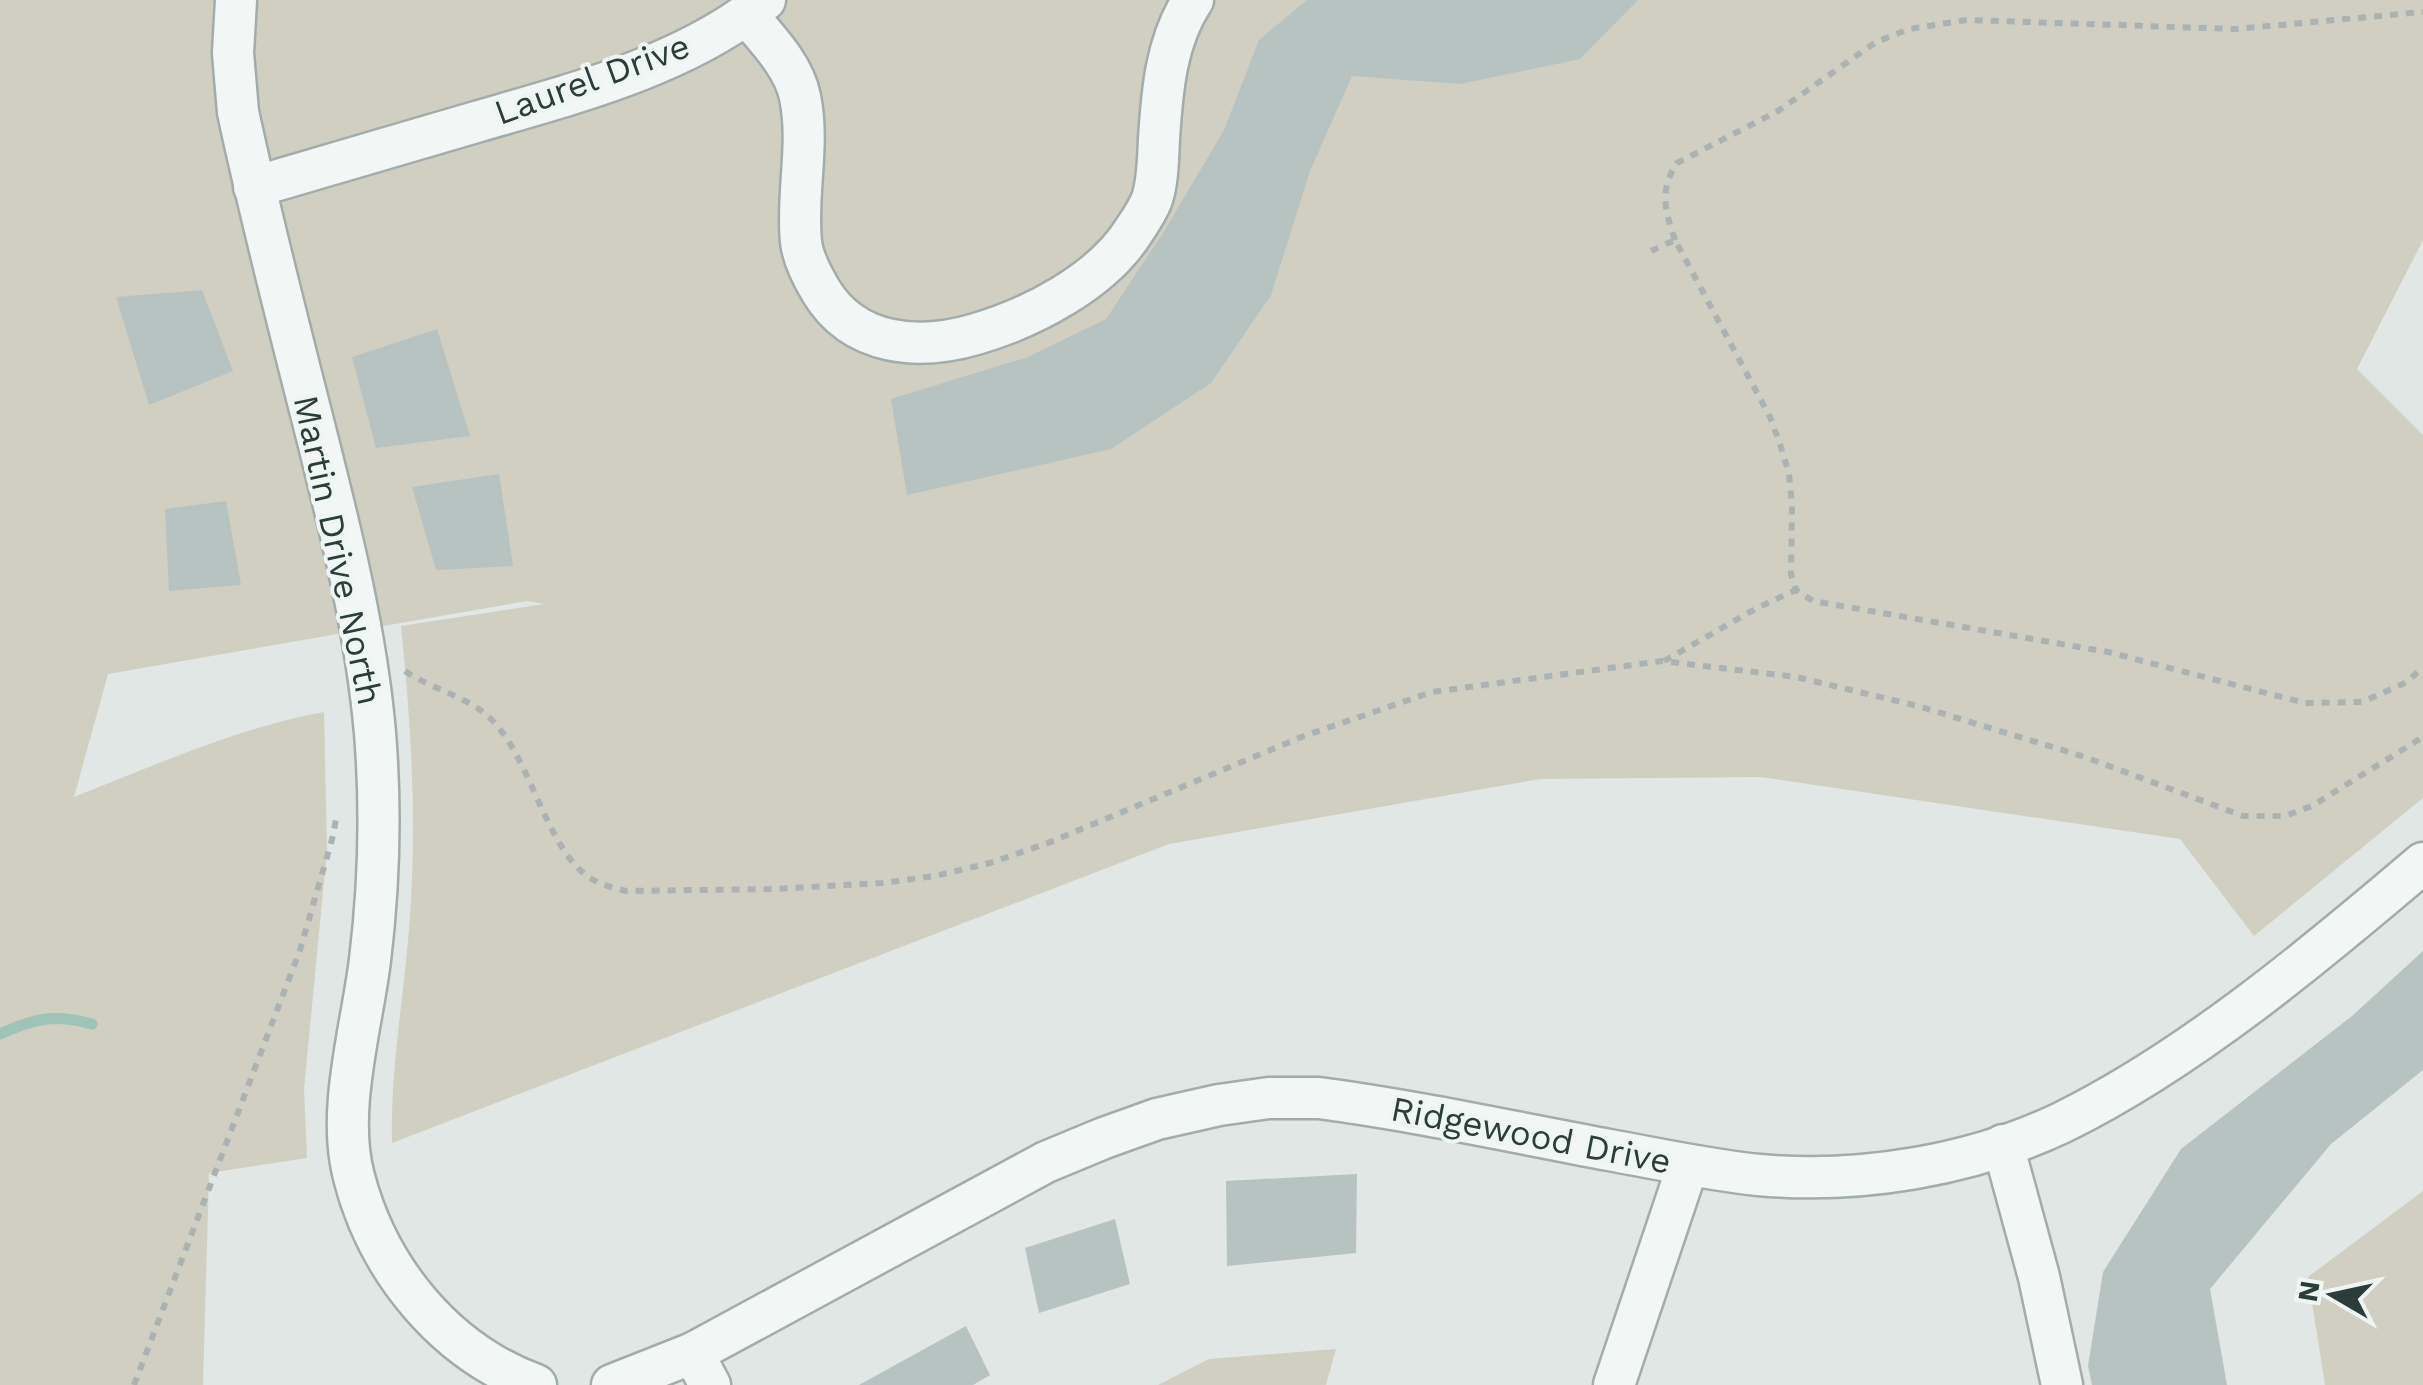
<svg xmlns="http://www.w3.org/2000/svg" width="2423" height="1385" font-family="'Work Sans',sans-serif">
<rect width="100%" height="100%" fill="#e0e7e5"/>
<g fill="#d0cfc1">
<path d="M0,0H2423V240L2357,369L2423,435V798L2254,936L2180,839L1761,777L1540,779L1169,844L392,1143C390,1067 405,992 410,916C417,819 411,723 401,626L544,604L527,601L108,674L74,797C156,765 236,728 324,712L327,850L304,1089L307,1158L209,1173L203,1385H0Z"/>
<polygon points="2423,1191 2423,1385 2325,1385 2308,1277"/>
<polygon points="1336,1349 1326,1385 1158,1385 1209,1359"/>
</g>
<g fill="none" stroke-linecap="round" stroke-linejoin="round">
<path stroke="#9ec4b8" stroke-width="11" d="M0,1034C35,1018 54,1014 92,1024"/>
</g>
<g fill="#b7c3c1">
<polygon points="1307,0 1638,0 1580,59 1460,84 1352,76 1310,171 1271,295 1211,383 1111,449 907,495 891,399 1028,357 1106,319 1163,233 1224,130 1259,40"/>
<polygon points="202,290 233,371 149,405 116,297"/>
<polygon points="437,329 470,436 376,448 352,357"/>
<polygon points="499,474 513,566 436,570 412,487"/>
<polygon points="226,501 241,585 169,591 165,509"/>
<polygon points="2423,951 2423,1070 2331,1144 2210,1289 2227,1385 2092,1385 2088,1366 2103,1272 2181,1149 2352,1016"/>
<polygon points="1357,1174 1356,1253 1227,1266 1226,1181"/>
<polygon points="1115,1219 1130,1284 1039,1313 1025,1248"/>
<polygon points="966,1326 990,1375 973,1385 859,1385"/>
</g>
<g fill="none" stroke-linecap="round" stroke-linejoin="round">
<g stroke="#a2adab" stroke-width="45">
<g id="minor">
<path d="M236,0L233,53L238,112C261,219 288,323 315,429C340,528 366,630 375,733C381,807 379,886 370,960C362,1026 336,1111 354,1177C378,1270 445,1352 536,1385"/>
<path d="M747,15C767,39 794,66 800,97C810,145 796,194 801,242C803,259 812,276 821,291C854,346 919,351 976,334C1031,318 1101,282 1133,232C1139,223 1148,210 1152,199C1158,181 1158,158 1159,139C1162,91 1166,41 1193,0"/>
<path d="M254,187C328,165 402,144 476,122C572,94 687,65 765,0"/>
<polyline points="2003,1145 2039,1277 2062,1385"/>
<polyline points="693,1353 710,1385"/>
<path d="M612,1385L693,1353L1046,1162L1104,1138L1157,1119L1219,1105L1269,1098H1319C1417,1111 1513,1132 1609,1150C1659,1159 1709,1170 1759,1175C1858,1184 1970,1166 2061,1123C2188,1061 2315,955 2423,863"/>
<polyline points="1614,1385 1688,1165"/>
</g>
</g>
<g stroke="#aab3b1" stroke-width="6" stroke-dasharray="8 8" stroke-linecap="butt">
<path d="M1675,240C1665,211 1659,190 1677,163L1778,111L1876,42L1909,29L1967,20L2236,29L2423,12"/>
<polyline points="1651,251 1675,240 1770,417 1780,444 1789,474 1792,504 1791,574 1796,590 1813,601 2108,652 2305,703 2362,702 2407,682 2423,667"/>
<polyline points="1664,661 1757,608 1796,590"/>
<path d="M405,671C433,690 468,696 492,720C532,761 546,849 590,878C601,885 614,888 626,891L773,889L882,883L935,876L990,863L1048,843L1304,736L1432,692L1662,661L1796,677L1918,706L2085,757L2243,816H2285L2312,806L2423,737"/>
<polyline points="134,1385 300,950 333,836 337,813"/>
</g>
<use href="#minor" stroke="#f2f6f5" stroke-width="40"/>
</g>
<g text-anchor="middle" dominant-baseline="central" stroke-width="8" stroke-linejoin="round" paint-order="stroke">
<g font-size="35" fill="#2a3d39" stroke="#eff5f3">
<text transform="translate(592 79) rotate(-20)">Laurel Drive</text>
<text transform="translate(338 550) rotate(78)">Martin Drive North</text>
<text transform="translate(1531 1135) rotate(11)">Ridgewood Drive</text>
</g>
</g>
<g transform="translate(2333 1295) rotate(279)" stroke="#eff5f3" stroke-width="8" paint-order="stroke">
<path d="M0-8L18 38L0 25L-18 38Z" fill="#2a3d39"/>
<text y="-15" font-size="28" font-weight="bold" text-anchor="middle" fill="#2a3d39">N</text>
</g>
</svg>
